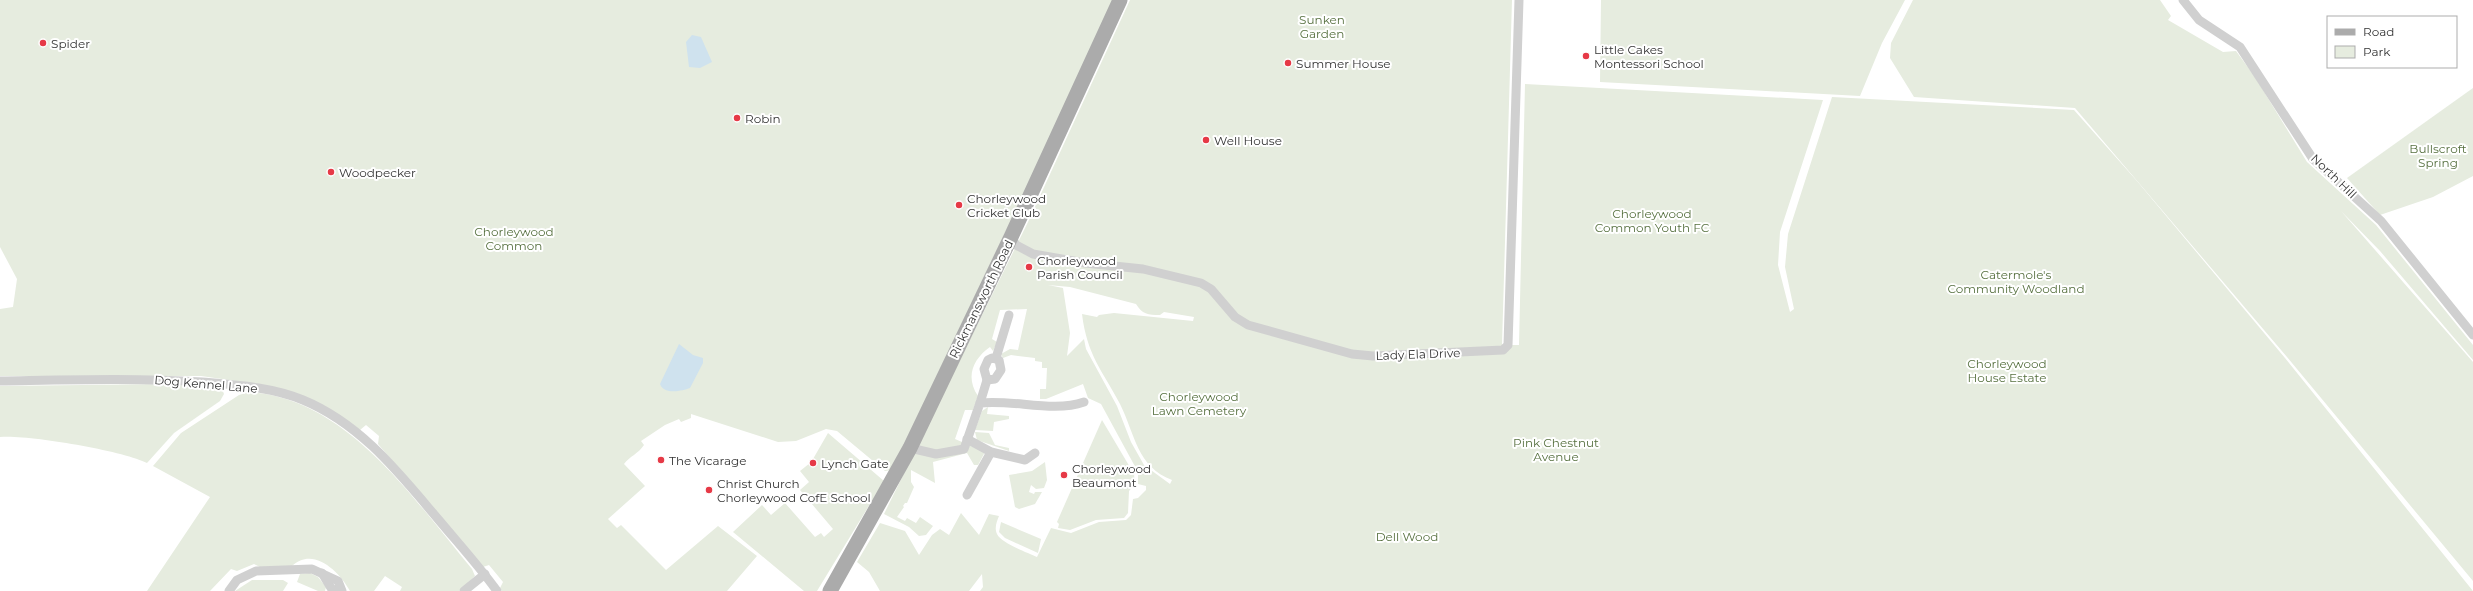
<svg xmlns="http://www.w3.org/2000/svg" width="2473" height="591" font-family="Montserrat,sans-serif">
<rect width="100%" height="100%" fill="#fff"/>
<g fill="#e6ecdf" fill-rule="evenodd">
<path d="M0,0H1116L892,470L885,471L837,431L826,429L796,441L778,442L691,414V418L681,422L679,419L665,425L641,441L644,445C638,454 630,456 624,464L645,486L608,519L617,528L621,525L666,570L718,526L757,556L727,591H502L500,588L503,582L489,565L483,567L378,444L379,436L366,425L360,430L345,419L250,383L201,376H0V309L13,307L17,279L0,247Z"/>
<path d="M1130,0H1512L1502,345H1519L1525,84L1823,100L1780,232L1778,265L1790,312L1794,309L1785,267L1788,234L1832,97L2074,110L2137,181L2285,358L2473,591H980L983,587L982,574L969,591H880L869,572L857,562L880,523L905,531L919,555L932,535L940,529L949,535L961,513L979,535L989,514L999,516C997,521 994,528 997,534C1001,543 1028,553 1037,557L1051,528L1071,533L1099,522L1126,520L1131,515L1133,499L1138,498L1146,490V486L1138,484V472L1101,404L1088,398L1083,384L1046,399H1040V389H1046L1047,368H1042V362L1035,361V358L1011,355L1003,358L1001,354L1010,349L1018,350L1027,309L1000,310L992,339L997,342L993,351L990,347C973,359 965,377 978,396L973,410H965L955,439L985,452L978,465H974L967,453L933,462L935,483L911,470V482L914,487L907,503H905L903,506L904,507L897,517L905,521L907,518L916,523L920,517L933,526L926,535L919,536L909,527L884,514L1028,222ZM1048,285L1070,287L1136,304C1142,314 1148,315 1160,315L1164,312L1194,317L1193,321L1114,313L1099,315L1097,317L1082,314C1087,355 1102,370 1120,404C1135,434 1137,467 1172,480L1170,484L1144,465L1131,442L1117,406L1086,349L1084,339L1067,356L1070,333L1063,288Z"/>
<polygon points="1601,0 1905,0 1882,43 1860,96 1600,82"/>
<polygon points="1913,0 2160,0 2171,16 2168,20 2223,52 2236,51 2255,77 2307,162 2376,225 2473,345 2473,360 2380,251 2341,211 2473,362 2473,581 2287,357 2075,108 1914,97 1890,58 1891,43"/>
<polygon points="2473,88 2473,176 2433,197 2380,215 2347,178"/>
<path d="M167,384L222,389L224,394L220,401L174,433L147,463C125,451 26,434 0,437V386Z"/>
<path d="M249,392C348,398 414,500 472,569L475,576L459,591H400L402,587L385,576L374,591H350C339,571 313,546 292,566L260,567L254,564L237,571L231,569L210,591H147L210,497L153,466L181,433L239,395Z"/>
<polygon points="988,407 987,414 1009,416 1009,419 994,422 993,431 975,430 982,411"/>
<polygon points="1102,420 1134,474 1135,484 1129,491 1128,513 1124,518 1096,520 1070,530 1058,528 1059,524 1057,522"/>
<polygon points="975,432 989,433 995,445 1009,448 1009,451 977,440"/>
<polygon points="828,433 884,481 817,591 804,591 733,532 762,505 771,515 785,503 815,537 821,533 824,537 833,529 800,490 809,482 800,471 810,463 813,466 817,462 813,459"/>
<polygon points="1045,462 1047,480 1044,488 1036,489 1031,485 1029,492 1034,494 1035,492 1042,492 1035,504 1019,509 1015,507 1009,475 1032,471"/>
<polygon points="1001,522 1041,539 1038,553 1005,538 999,532"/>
<polygon points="310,573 318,577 326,587 325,591 318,591 297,582 300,574"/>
<polygon points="252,580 283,580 288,583 283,591 235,591"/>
</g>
<g fill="#cfe2ee">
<polygon points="692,35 701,37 712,62 700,68 689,67 686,42"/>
<path d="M679,344L693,355L703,358V363L690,388C682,391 664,395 660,384Z"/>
</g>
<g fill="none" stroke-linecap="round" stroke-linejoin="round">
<g stroke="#d0d0d0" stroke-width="9">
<polyline points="2183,0 2199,20 2240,47 2313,159 2381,221 2473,335"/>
<polyline points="1011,236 1016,245 1033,254 1085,263 1143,269 1201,283 1211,289 1235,317 1248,325 1352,354 1373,356 1503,350 1508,345 1519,0"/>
<polygon points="992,358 999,360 1001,370 995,379 987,380 984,369 988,360"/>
<polyline points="996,358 1009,315"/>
<path d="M0,381C68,380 135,378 202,382C236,385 272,387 303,400C361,424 399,473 438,519C458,543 479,566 497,591"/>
<polyline points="980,403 987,380"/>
<polyline points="967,439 991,452 1025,460 1035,453"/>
<path d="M910,448L936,454L964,449L980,403C1013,399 1053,413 1084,402"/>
<polyline points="967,495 991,452"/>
<polyline points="322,573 331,588 336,591"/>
<polyline points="229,591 237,580 256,571 312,569 338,581 342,591"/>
<polyline points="464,591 485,574"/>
</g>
<polyline stroke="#ababab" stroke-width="15" points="830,591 910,448 1011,237 1120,0"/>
</g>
<g fill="#e63946" stroke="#fff" stroke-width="1.5">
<circle cx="43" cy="43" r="4"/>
<circle cx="1586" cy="56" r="4"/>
<circle cx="1288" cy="63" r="4"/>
<circle cx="737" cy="118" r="4"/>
<circle cx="1206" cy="140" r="4"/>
<circle cx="331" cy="172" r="4"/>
<circle cx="959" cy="205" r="4"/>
<circle cx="1029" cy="267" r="4"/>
<circle cx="661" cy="460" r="4"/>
<circle cx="813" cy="463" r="4"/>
<circle cx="1064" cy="475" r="4"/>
<circle cx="709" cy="490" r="4"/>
</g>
<g text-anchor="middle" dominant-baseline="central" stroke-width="4" stroke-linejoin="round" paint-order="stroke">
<g font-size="12" fill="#56703f" stroke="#fff">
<text x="1322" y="19">Sunken<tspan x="1322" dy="14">Garden</tspan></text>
<text x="2438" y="148">Bullscroft<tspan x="2438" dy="14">Spring</tspan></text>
<text x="1652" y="213">Chorleywood<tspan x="1652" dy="14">Common Youth FC</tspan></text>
<text x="514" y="231">Chorleywood<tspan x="514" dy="14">Common</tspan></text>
<text x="2016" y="274">Catermole's<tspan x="2016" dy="14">Community Woodland</tspan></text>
<text x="2007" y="363">Chorleywood<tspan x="2007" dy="14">House Estate</tspan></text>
<text x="1199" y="396">Chorleywood<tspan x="1199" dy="14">Lawn Cemetery</tspan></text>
<text x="1556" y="442">Pink Chestnut<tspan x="1556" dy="14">Avenue</tspan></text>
<text x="1407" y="536">Dell Wood</text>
</g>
<g font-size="12" fill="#333" stroke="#fff" text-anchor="start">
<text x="51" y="43">Spider</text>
<text x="1594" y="49">Little Cakes<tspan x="1594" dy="14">Montessori School</tspan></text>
<text x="1296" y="63">Summer House</text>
<text x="745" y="118">Robin</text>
<text x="1214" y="140">Well House</text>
<text x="339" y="172">Woodpecker</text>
<text x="967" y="198">Chorleywood<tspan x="967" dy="14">Cricket Club</tspan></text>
<text x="1037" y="260">Chorleywood<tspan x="1037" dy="14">Parish Council</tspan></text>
<text x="669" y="460">The Vicarage</text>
<text x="821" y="463">Lynch Gate</text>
<text x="1072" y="468">Chorleywood<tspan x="1072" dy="14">Beaumont</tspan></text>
<text x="717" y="483">Christ Church<tspan x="717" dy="14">Chorleywood CofE School</tspan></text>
</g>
<g font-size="12" fill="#333" stroke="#fff">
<text transform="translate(2334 176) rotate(44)">North Hill</text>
<text transform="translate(981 299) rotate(-64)">Rickmansworth Road</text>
<text transform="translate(1418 354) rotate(-2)">Lady Ela Drive</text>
<text transform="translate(206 384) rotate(5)">Dog Kennel Lane</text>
</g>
</g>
<rect x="2327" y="16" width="130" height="52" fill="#ffffff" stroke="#adadad"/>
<rect x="2335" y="29" width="20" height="6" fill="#ababab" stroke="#adadad"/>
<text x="2363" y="36" font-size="12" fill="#333333">Road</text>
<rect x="2335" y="46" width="20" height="12" fill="#e6ecdf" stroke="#adadad"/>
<text x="2363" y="56" font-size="12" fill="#333333">Park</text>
</svg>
